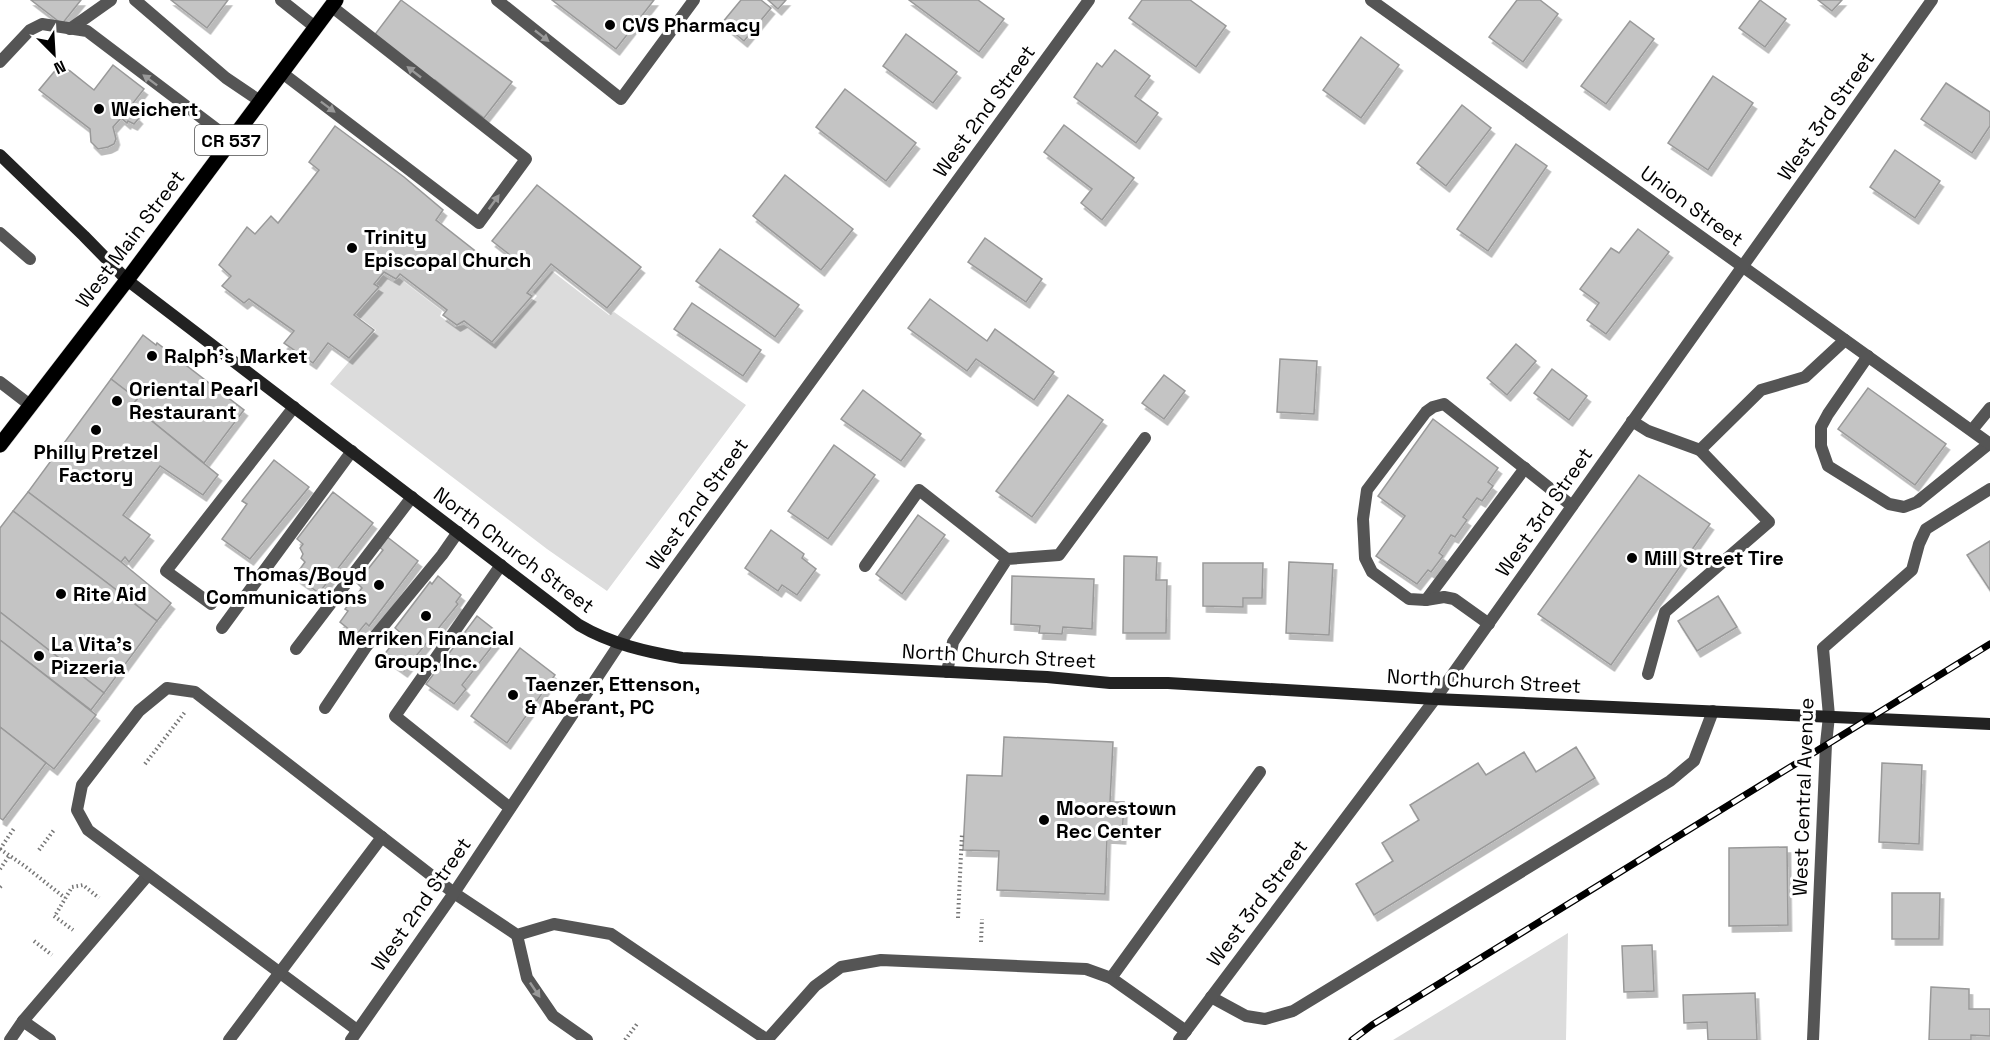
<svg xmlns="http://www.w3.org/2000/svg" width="1990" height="1040" font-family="'Space Grotesk',sans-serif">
<defs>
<filter id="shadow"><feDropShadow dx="3.5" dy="6" stdDeviation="0" flood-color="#0004"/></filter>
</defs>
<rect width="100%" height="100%" fill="#fff"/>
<g fill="#dcdcdc">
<polygon points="552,271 609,315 614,312 746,405 607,591 547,549 330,384 376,330 356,315 381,287 376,284 383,275 393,282 399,278 442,311 440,316 455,327 464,325 494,344 537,296 533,292"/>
<polygon points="1568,933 1566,1040 1393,1040"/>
</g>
<g fill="#c4c4c4" stroke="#999" stroke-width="1.5" filter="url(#shadow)">
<polygon points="31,0 81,0 62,24"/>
<polygon points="171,0 228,0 207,28"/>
<polygon points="401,0 512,82 484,118 435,80 433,83 373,37"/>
<polygon points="552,0 654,0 616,49"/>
<polygon points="741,0 761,0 771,8 744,41 722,23"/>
<polygon points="768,0 786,0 778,9"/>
<polygon points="909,0 978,0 1004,19 979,52"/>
<polygon points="1142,0 1190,0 1226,26 1196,67 1129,18"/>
<polygon points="1517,0 1540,0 1558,14 1523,62 1489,37"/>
<polygon points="1760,0 1786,19 1765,47 1739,28"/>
<polygon points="1818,0 1842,0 1832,11"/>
<polygon points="1630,21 1654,39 1606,104 1581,86"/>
<polygon points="906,34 957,72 933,103 883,66"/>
<polygon points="1361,37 1399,65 1361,118 1323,90"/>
<polygon points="1115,50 1150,76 1135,96 1158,113 1136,143 1074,97 1097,63 1102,67"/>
<polygon points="113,65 144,89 130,107 137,112 135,114 139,118 134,124 128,121 127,123 121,118 113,127 116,139 114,144 108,147 98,149 91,142 90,129 39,90 59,66 70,71 94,90"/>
<polygon points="1713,76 1753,103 1708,170 1668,143"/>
<polygon points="1946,83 1990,112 1990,126 1972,153 1921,119"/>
<polygon points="845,89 916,143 886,181 816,127"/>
<polygon points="1462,105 1491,128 1446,186 1417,163"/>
<polygon points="1064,125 1134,178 1102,220 1081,203 1092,189 1044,152"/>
<polygon points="335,126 404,177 443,210 436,220 497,268 510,255 492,241 537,185 641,267 607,308 551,264 527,293 532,296 492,342 464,321 457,325 443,315 447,310 400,274 396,279 384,272 374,284 379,287 354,315 374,330 349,358 328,343 313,363 284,343 294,331 249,299 244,303 222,286 231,276 219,265 247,227 255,234 271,216 278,223 319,170 309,162"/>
<polygon points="1516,144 1547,166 1488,251 1457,229"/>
<polygon points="1895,150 1940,181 1915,218 1870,187"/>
<polygon points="785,175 853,229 821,270 753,216"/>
<polygon points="1638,229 1669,252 1606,334 1587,320 1599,303 1580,289 1611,248 1619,253"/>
<polygon points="985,238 1042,279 1026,302 968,262"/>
<polygon points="720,249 799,305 775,337 696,281"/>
<polygon points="930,299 987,341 995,329 1054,372 1034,400 976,359 967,371 908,328"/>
<polygon points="692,303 761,350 743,376 674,329"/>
<polygon points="143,335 156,345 157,343 244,410 204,463 132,405 137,399 111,379"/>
<polygon points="1516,344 1536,361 1507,395 1487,378"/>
<polygon points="1280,359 1317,361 1314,414 1277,412"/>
<polygon points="1552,369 1587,396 1569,420 1534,393"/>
<polygon points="1164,375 1185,391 1164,419 1142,403"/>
<polygon points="111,379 137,399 132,405 218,475 203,495 160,466 123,515 150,535 129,562 125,557 121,562 28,492"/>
<polygon points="1868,388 1946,444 1915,485 1838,429"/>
<polygon points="863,390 921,434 901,461 841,419"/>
<polygon points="1068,395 1103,420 1032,517 996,491"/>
<polygon points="1433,419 1498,468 1488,482 1493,486 1482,501 1477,498 1463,517 1467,520 1455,537 1451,535 1439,553 1443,556 1431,572 1428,570 1417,584 1376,556 1405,516 1378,496"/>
<polygon points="834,445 875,475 828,539 788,511"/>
<polygon points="274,460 309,487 250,559 222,539 247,504 242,501"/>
<polygon points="1639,475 1710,524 1611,665 1538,614"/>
<polygon points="28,492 121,562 171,603 157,621 13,511"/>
<polygon points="333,492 373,523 319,593 295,576 305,562 301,558 303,554 300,548 303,544 297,539"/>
<polygon points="13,511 157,621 104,693 0,612 0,528"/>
<polygon points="918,515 945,535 902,594 876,574"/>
<polygon points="771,530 804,554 802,558 816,569 797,595 782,585 778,591 745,568"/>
<polygon points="386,536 418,561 369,626 366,623 356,635 340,622 348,611 345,609 362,588 357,583 383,550 378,546"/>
<polygon points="1990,541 1990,590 1967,555"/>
<polygon points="1124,556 1157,557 1156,580 1167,580 1166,633 1123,633"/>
<polygon points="1289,562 1333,564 1329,635 1286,633"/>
<polygon points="1203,563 1263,563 1262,598 1243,598 1243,607 1203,606"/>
<polygon points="438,576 461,595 456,602 458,604 404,671 383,656 401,633 395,628 430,582 432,584"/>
<polygon points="1012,576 1094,579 1092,629 1063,627 1062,634 1039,633 1040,626 1011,624"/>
<polygon points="1718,596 1737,627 1697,651 1678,621"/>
<polygon points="0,612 104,693 91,710 0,640"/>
<polygon points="477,616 501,635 462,685 466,689 454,704 426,684"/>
<polygon points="0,640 96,715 54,769 0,727"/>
<polygon points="520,648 555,675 507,743 471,716"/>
<polygon points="0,727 46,763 3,820 0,818"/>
<polygon points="1004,737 1113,742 1110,802 1124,802 1122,838 1107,837 1105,894 997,890 999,851 963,850 967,775 1002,776"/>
<polygon points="1576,747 1595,778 1374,915 1356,884 1393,861 1382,843 1419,820 1410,805 1478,763 1486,775 1524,752 1536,772"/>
<polygon points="1882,763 1922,765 1919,844 1879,842"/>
<polygon points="1787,847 1788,925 1729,926 1729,848"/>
<polygon points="1892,893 1940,893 1939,939 1892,939"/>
<polygon points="1652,945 1654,991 1624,992 1622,946"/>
<polygon points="1931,987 1969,989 1969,1009 1990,1009 1990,1036 1971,1035 1971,1040 1929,1040"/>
<polygon points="1755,993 1757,1040 1708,1040 1707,1022 1684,1023 1683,995"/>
</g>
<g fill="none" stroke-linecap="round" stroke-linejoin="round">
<g stroke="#dbdbdb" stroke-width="16">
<polyline id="primary" points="0,445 127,280 336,0"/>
</g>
<g stroke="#777" stroke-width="4" stroke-dasharray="1.5 3" stroke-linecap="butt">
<polyline points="145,764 185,712"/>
<polyline points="0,849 26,867 65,898"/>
<polyline points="0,849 15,827"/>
<polyline points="39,850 54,830"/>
<polyline points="0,869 9,856"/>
<polyline points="0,887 2,885"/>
<polyline points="56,914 72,887 83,885 99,898"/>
<polyline points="54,916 73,930"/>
<polyline points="958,918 962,833"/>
<polyline points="34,941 52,955"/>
<polyline points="981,942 982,919"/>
<polyline points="625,1040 637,1024"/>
</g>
<g stroke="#555" stroke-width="12">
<polyline points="135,0 226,78 260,101"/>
<polyline points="281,0 315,27"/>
<polyline points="497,0 621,99 694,0"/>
<polyline points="70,29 111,0"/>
<polyline points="0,62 30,30 42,24 87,31 231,140"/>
<polyline points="281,72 479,223 526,159 331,6"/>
<polyline points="0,233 30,259"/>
<polyline points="1868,356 1828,414 1821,427 1821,446 1828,466 1889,504 1904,507 1917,502 1990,443"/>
<polyline points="0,382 30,405"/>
<polyline points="1632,421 1648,431 1700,450 1761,390 1805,377 1845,340"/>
<polyline points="1972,430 1990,408"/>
<polyline points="501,565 395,716 510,808"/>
<polyline points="865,566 919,490 1007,559"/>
<polyline points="1426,600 1525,468"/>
<polyline points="211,604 166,571 294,407"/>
<polyline points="1489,624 1454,599 1444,597 1426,600 1409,599 1372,572 1365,558 1363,519 1367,490 1426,412 1433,407 1444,404 1572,506"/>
<polyline points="222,628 352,451"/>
<polyline points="296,649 412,497"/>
<polyline points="947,672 953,642 1007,559 1059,555 1145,438"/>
<polyline points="1648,674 1665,612 1769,522 1700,450"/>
<polyline points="325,708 366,647 442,555 458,532"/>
<polyline points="1829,716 1823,648 1912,570 1919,544 1926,529 1990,489"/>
<polyline points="517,935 527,978 553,1016 587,1040"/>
<polyline points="1211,997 1246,1016 1265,1019 1293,1011 1670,781 1694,761 1713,711"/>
<polyline points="23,1021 148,875"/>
<polyline points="357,1030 88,830 77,810 82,785 139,711 167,688 195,692 454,893 517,935 554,924 611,934 766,1039"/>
<polyline points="1186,1031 1111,978 1260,772"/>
<polyline points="10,1040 23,1021 50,1040"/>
<polyline points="229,1040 382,837"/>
<polyline points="767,1040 815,986 841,967 881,960 1086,969 1111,978"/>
</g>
<g stroke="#555" stroke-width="12">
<polyline points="1371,0 1990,444"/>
<polyline points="351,1040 454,893 620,643 1089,0"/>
<polyline points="1179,1040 1435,699 1932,0"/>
<polyline points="1813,1040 1826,744 1829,716"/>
</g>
<path stroke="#222" stroke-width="12" d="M0,155L84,236L127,280L579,625C611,644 647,652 682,658L1047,677L1110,683H1168L1435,699L1990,724"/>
<use href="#primary" stroke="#000" stroke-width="15"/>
<g stroke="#000" stroke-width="7">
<polyline id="rail" points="1352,1040 1372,1025 1990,644"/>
</g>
<use href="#rail" stroke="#fff" stroke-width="4.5" stroke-dasharray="14" stroke-linecap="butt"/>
</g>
<defs><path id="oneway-solid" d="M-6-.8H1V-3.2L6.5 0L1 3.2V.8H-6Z" transform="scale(1.5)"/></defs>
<g fill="#999">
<use href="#oneway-solid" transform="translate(542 36) rotate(38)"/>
<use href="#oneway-solid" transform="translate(414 72) rotate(-142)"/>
<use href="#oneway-solid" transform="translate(150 80) rotate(-143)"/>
<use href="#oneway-solid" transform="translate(328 107) rotate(37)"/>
<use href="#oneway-solid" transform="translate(494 202) rotate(-54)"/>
<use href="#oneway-solid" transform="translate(535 990) rotate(56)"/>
</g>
<g fill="#000" stroke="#fff" stroke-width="2">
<circle cx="610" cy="25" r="6"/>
<circle cx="99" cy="109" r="6"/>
<circle cx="352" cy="248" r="6"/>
<circle cx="152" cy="356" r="6"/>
<circle cx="117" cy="401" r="6"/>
<circle cx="96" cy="430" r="6"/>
<circle cx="1632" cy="558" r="6"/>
<circle cx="379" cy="585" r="6"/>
<circle cx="61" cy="594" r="6"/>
<circle cx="426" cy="616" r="6"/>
<circle cx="39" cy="656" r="6"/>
<circle cx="513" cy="695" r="6"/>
<circle cx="1044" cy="820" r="6"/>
</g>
<g text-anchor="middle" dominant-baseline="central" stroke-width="6" stroke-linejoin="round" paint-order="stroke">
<rect fill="#fff" stroke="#4c4c4c" stroke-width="1.5" x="195" y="125" width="72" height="30" rx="4.5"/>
<g font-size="18" font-weight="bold" fill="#000">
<text x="231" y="140">CR 537</text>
</g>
<g font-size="20" font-weight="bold" fill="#000" stroke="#fff" text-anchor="start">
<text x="622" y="25">CVS Pharmacy</text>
<text x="111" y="109">Weichert</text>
<text x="364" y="237">Trinity<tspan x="364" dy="23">Episcopal Church</tspan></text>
<text x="164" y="356">Ralph's Market</text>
<text x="129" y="389">Oriental Pearl<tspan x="129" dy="23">Restaurant</tspan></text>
<text x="96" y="452" text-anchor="middle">Philly Pretzel<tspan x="96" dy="23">Factory</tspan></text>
<text x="1644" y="558">Mill Street Tire</text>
<text x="367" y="574" text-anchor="end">Thomas/Boyd<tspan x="367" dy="23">Communications</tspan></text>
<text x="73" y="594">Rite Aid</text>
<text x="426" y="638" text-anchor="middle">Merriken Financial<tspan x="426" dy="23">Group, Inc.</tspan></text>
<text x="51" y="644">La Vita's<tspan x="51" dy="23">Pizzeria</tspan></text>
<text x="525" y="684">Taenzer, Ettenson,<tspan x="525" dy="23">&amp; Aberant, PC</tspan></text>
<text x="1056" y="808">Moorestown<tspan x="1056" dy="23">Rec Center</tspan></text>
</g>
<g font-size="20" fill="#000" stroke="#fff">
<text transform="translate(984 111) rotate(-54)">West 2nd Street</text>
<text transform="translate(1826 116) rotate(-55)">West 3rd Street</text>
<text transform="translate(1692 206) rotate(36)">Union Street</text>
<text transform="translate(130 239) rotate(-53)">West Main Street</text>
<text transform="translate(697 504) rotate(-54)">West 2nd Street</text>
<text transform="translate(1544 512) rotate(-55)">West 3rd Street</text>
<text transform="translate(514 550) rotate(37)">North Church Street</text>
<text transform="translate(999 656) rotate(3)">North Church Street</text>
<text transform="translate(1484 681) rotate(3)">North Church Street</text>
<text transform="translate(1803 797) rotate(-88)">West Central Avenue</text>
<text transform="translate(1257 903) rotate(-53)">West 3rd Street</text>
<text transform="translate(421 904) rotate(-55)">West 2nd Street</text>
</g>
</g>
<g transform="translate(54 54) rotate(156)" stroke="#ffffff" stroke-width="4.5" paint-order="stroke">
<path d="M0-4.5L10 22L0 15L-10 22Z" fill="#000000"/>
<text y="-9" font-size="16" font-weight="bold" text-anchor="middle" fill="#000000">N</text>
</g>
</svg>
